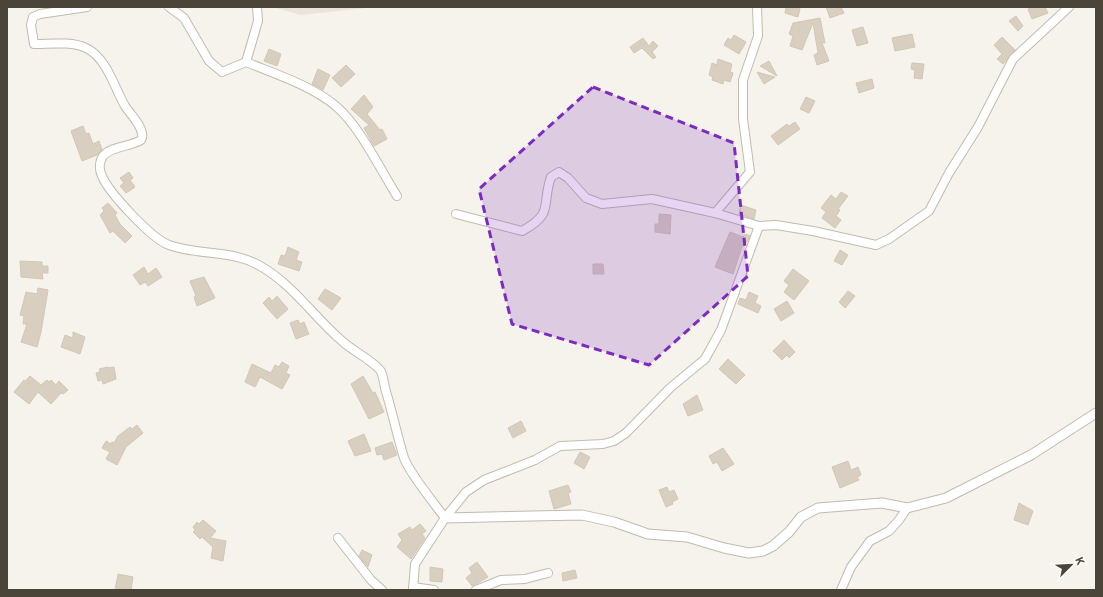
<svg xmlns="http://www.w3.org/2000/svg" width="1103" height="597" font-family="Roboto,sans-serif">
<rect width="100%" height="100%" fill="#f6f3ec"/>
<polygon fill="#eae5da" points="272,7 375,7 301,15"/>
<g fill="#d8cfc1" stroke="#d3c7b4">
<polygon points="786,7 799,7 800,9 798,17 785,13"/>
<polygon points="826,7 841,7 844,13 830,18"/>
<polygon points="1033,7 1045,7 1048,13 1032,19 1028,9"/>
<polygon points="1016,16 1023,26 1018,31 1009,21"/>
<polygon points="820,18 825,43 822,43 829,61 817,65 814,55 818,53 813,23 802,50 790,46 793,36 789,34 793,23"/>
<polygon points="863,27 868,43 857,46 852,30"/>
<polygon points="912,34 915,47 895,51 892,38"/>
<polygon points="734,35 746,42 739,54 724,45 728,38 731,40"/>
<polygon points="1002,37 1015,50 1003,64 997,59 1002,54 994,45"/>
<polygon points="643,38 649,46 653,41 658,46 652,52 656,57 653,59 642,48 634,53 630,47"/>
<polygon points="269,49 281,54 277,66 264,61"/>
<polygon points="718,59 732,64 730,72 733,73 730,82 724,80 723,84 712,80 713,77 709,75 712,63 717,65"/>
<polygon points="769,61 777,76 760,66"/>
<polygon points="912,63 924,64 922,79 914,78 915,70 911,69"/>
<polygon points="346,65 355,74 341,87 332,78"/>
<polygon points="318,69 330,75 323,90 312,84"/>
<polygon points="757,72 775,77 764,84"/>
<polygon points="872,79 874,88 859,93 856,83"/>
<polygon points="364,95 373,107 367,114 380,130 382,129 387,139 374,146 364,128 369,125 351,109"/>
<polygon points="806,97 815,101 809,113 800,109"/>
<polygon points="795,122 800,129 778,145 771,136 787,124 789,126"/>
<polygon points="83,126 86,134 89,133 93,144 99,141 102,150 97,155 82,161 71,131"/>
<polygon points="129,172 133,178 130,180 135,187 126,193 120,186 124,183 120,178"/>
<polygon points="841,192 848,196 838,209 840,210 836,216 841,220 835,228 822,218 826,212 821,208 831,195 836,199"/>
<polygon points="108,203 117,213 115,215 120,224 132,236 125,243 113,231 110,233 100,215 104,211 102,208"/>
<polygon points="741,205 756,210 754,219 739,214"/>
<polygon points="659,214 671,215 670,234 655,232 655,224 659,224"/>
<polygon points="730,232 743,237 745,234 750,236 747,242 744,241 733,274 715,267"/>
<polygon points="288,247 299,252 296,260 302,262 299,271 278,264 281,255 285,256"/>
<polygon points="840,250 848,255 842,265 834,261"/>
<polygon points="20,261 42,262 42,266 48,266 48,273 42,273 43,279 21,277"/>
<polygon points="593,264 603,264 604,274 593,274"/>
<polygon points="144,267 148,274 156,268 162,277 148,286 145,282 140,285 133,275"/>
<polygon points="793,269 809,281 794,300 784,292 789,285 784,281"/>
<polygon points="204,277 215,298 197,306 194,297 196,296 190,281"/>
<polygon points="38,288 48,290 41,332 37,347 21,342 27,324 23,324 24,316 20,315 26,292 37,294"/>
<polygon points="325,289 341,298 332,310 318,299"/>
<polygon points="848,291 855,296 845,308 839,302"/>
<polygon points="749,292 758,296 755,303 761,306 758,313 738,304 740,298 746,300"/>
<polygon points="277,296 288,309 277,319 263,303 269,297 272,301"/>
<polygon points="787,301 794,313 781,321 774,309"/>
<polygon points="298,320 300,324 304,322 309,334 296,339 290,323"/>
<polygon points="73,332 85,337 80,354 61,347 65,335 73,338"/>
<polygon points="784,340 795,352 789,358 787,355 782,360 773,351"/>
<polygon points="728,359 745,375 736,384 719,369"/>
<polygon points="282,362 289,366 286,373 290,375 282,389 260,377 255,387 245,382 252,364 271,373 275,365 279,367"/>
<polygon points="108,367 108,368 114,367 116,379 103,384 102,380 98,381 96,373 100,372 99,369"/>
<polygon points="30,376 41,385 47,380 49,382 51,380 56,385 59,381 68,390 63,394 61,393 51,404 38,392 29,404 14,392 24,380 30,385 26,380"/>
<polygon points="363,376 373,393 375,392 384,412 369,419 351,384"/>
<polygon points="697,395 703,410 688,416 683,404"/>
<polygon points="521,421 526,431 513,438 508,428"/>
<polygon points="137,425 143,433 126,447 117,465 106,459 110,452 102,448 106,441 111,444 112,442 114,443 118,436 130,427 132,429"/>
<polygon points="364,434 371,451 355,456 348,441"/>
<polygon points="392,442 397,455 384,460 382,454 377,455 375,448"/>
<polygon points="723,448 734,464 722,471 717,462 713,464 709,456"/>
<polygon points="580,452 590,457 584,469 574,463"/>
<polygon points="848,461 851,470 858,467 861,475 857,477 859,480 840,488 832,467"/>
<polygon points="568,485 571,492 568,493 571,504 554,509 549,491"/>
<polygon points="667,487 669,492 674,490 678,499 672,502 673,504 666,507 659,490"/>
<polygon points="1019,503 1033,511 1028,525 1014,520"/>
<polygon points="203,520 216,531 210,538 226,541 223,561 211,558 213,547 202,537 200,539 193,532 195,530 193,527 197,522 199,524"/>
<polygon points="420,524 426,531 422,534 425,538 411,559 397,547 402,540 398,534 410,527 412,530"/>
<polygon points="362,550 372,555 368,567 359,556"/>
<polygon points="477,562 488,577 472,586 466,578 472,573 469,568"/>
<polygon points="430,567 443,569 442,582 430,581"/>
<polygon points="575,570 577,578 563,581 562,573"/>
<polygon points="118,574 133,577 131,590 115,590"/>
</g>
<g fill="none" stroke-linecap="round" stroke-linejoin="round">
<g stroke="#c2bbae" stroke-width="10">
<g id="minor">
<path d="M87,7L40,14L33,17L31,25L34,44C50,44 71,41 86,48C107,58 114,87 125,106C130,114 141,124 142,134C143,136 142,138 141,140C130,147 111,146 103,156C99,162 99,170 102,176C109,193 152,239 169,245C199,256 233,249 262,267C294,286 314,317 342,341C353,351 370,359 380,370C383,374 384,383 385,388C392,411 397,435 404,458C410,474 434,503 445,518"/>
<path d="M169,7L184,18L209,61L222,72L246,62C275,74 313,86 337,107C360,127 380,169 397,196"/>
<polyline points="246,62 258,21 257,7"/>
<polyline points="715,213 750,172 743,119 743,80 758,36 757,7"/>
<path d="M456,214L522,231C555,213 541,205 551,177L559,172L568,178L586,198L602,204L652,199L715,213L759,226L776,225L813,231L876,245L889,239L929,211L949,173L978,127L1013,59L1069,7"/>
<polyline points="338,538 371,580 382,590"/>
<polyline points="413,587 434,590"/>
<polyline points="413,590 415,564 445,518 466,492 484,480 535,460 560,446 603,444 614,441 626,433 670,388 705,359 721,330 759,226"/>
<polyline points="476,590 501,580 525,579 548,573"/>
<polyline points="841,590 851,567 870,541 889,531 899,520 907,508"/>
</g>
</g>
<g stroke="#c2bbae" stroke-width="11">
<polyline id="tertiary" points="445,518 582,515 614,522 648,534 687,537 724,548 749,553 763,551 773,546 789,532 801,517 818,508 882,503 907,508 946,498 1031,455 1096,413"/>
</g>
<use href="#minor" stroke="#fff" stroke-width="8"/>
<use href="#tertiary" stroke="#fff" stroke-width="9"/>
</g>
<path fill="#7b2cbf" fill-opacity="0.2" stroke="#7b2cbf" stroke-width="3" stroke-dasharray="8 5" stroke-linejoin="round" d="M593,87L734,143L748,276L649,365L512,324L479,189Z"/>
<rect width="1103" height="597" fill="none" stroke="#4b4439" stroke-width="16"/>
<g transform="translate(1071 565) rotate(66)" stroke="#ffffff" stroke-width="3" paint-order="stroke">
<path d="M0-3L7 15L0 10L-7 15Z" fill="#4b4439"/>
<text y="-6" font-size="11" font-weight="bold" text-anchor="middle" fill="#4b4439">K</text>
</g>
</svg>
